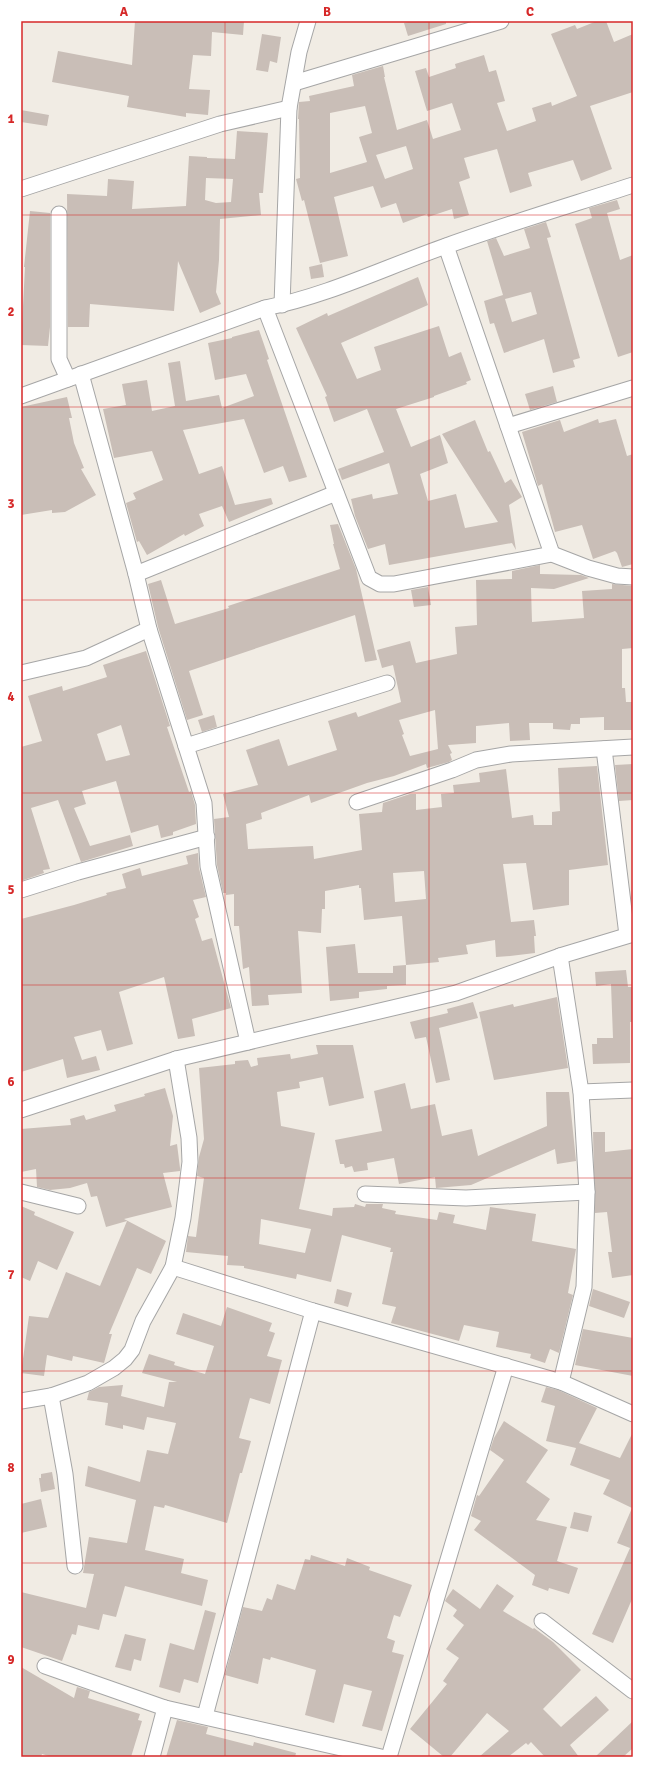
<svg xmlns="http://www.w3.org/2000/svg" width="654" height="1778" font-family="Signika,sans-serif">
<rect width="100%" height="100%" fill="#f1ece4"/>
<g fill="#c9beb7" fill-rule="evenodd">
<polygon points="135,21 244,21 243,35 212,32 211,56 193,55 189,89 210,90 208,115 186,113 186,117 127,107 129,96 52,82 58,51 132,65"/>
<polygon points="413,21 446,21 446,24 408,36 404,23"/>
<path d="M597,21H606L614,42L633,34V92L590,106L612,169L581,181L573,160L528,173L532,186L510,193L497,149L464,158L470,178L459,182L469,215L454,219L452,209L428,217L427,214L403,223L396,203L381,208L373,186L334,197L348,256L320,263L304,200L302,201L296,179L300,178L299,119H298L299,102L310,101L309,96L354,86L352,75L383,66L385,77H384L397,130L427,120L433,139L461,130L452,103L427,111L415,71L426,68L429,77L456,68L455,64L484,55L489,72L496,70L505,101L497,103L507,131L536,121L532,108L551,102L552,106L577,96L551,34L575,25L577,29ZM365,106L372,133L359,137L367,162L330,173V113ZM406,146L413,169L385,179L376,155Z"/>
<polygon points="262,34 281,37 277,63 270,61 268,72 256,70"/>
<polygon points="21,110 49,115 47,126 21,122"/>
<path d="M237,131L268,133L263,193H259L261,215L220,219L219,260L216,292L221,304L200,313L178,261L174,311L90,304L89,327H68L67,194L107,196L108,179L134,181L132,209L186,206L189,156L207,157V158L235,159ZM206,178L233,179L231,202L216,203L205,200Z"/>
<polygon points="617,200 620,209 607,213 620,260 633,255 633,352 618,357 575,224 592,218 589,208"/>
<polygon points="30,211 50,213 50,327 48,346 21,345 25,267 24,267"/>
<path d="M546,222L551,237L547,238L580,358L573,360L575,367L553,373L544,339L504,353L494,323L490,324L484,301L503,295L487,241L496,238L504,256L530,248L524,229ZM531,292L537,314L512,322L505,299Z"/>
<polygon points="322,264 324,277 311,279 309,267"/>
<polygon points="418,277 428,305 341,343 357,379 381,370 374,347 439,326 449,357 461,352 471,380 466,382 467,384 434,396 434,397 396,409 411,447 440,435 448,463 420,474 428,501 456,494 465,528 498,522 442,434 475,420 488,452 490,451 505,483 511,479 522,497 509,505 516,550 512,543 389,565 385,544 368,549 355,516 351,499 372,494 373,499 398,494 389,463 342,480 338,469 384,452 367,409 334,422 325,397 327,396 296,328 327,313 328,316"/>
<polygon points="259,330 269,359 267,360 307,477 289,482 283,466 264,473 244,419 183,430 199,474 222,466 235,505 271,498 273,504 229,522 222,506 199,514 204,526 185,536 184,534 147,555 139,541 137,542 126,503 136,499 133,493 163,480 152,451 114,458 103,409 126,405 122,384 147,380 152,411 175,406 168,363 180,361 186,401 219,395 222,408 254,396 246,374 215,380 208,343 232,338 232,337"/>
<polygon points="553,386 557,402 530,410 525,394"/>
<polygon points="67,397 72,418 69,418 74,443 84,468 81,469 96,495 65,512 52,513 52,510 21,515 21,407"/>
<polygon points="598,419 599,423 616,419 627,456 633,454 633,564 622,567 617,553 615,551 593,559 582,525 555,532 542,484 538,486 522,432 560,420 564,432"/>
<polygon points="338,524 356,569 377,660 365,662 355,615 189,671 203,715 187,720 158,627 148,584 161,580 175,624 229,608 228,606 340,569 333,544 334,544 330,525"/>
<path d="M540,565V574L581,575L589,578L554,589L531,588L532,622L584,618L582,591L612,589V584L633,586V648L622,649V688H625L626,702H633L632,730H604V717L580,718V724H571L570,730L553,729V723H529L530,740L510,741L509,723L476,726V743L448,745L452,753L450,754L452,760L449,762L427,768L426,764L394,776L367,783L311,803L309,795L261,813L262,819L246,824L248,849L313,846L314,859L362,850L359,814L382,812L383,803L410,794H416V810L442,807L441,794L454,793L453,785L480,782L479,773L506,769L512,818L533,815L534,825H552V812L560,811L558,768L597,766L608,865L569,870V905L533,910L526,863L503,864L511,922L534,920L536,936H534L535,953L510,956L496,957L495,940L466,945L468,954L438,958L439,962L406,965L402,916L364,920L361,888H359V885L325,891V909H322L321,933L298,931L302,993L268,995L269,1005L252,1006L249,967L243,969L239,926H234V894L226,895V893H223L217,865L214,819L229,817L223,794L258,785L246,750L279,739L288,766L337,750L328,721L356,712L358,717L401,702L393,665L382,668L377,650L410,641L416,663L457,654L455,627L477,625L476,580L512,579V571ZM435,710L438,749L410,756L402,735L404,734L399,720ZM424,871L426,899L395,902L393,873Z"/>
<polygon points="428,587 431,605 414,607 411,590"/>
<path d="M146,651L170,726L167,727L189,792L191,791L195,805L196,824L173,832V835L161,838L158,825L131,833L116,781L82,791L86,804L74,808L90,846L130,835L133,846L81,862L58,800L31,808L50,869L43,870L44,873L21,881V747L42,741L28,696L62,686L63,691L107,677L103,665ZM121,725L130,755L106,761L97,734Z"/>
<polygon points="214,715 217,727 202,732 198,720"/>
<polygon points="633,764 633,800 619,801 615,765"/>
<polygon points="198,853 199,868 206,897 193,900 199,917 195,919 202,941 212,938 231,1008 192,1019 195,1036 178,1039 164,977 119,992 133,1044 107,1051 101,1030 74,1037 82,1060 96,1056 100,1070 67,1078 63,1059 21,1072 21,919 74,905 107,895 106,893 126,888 122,874 140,868 142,876 188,864 186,856"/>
<polygon points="355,944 358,973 393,973 393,966 406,965 406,985 387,986 387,989 359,992 359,998 330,1001 326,947"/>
<polygon points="626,970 628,987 633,987 633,1022 630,1022 630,1063 593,1064 592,1044 597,1044 597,1038 613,1038 611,984 596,986 595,972"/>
<polygon points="557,997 568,1068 494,1080 479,1012 513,1004 514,1007"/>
<polygon points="473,1002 478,1018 439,1028 450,1080 436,1083 426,1037 415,1039 410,1022 448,1013 447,1009"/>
<path d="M316,1045H353L364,1098L329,1106L323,1077L299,1082L300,1088L277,1092L281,1126L315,1133L299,1209L332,1216L333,1208L354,1207L355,1204L365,1207L366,1204H383L382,1208L396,1211L395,1214L437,1220L439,1212L455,1215L453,1223L486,1230L490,1207L536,1214L532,1241L576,1249L568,1293L573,1295L559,1353L550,1349L545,1363L530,1358L531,1354L496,1347L499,1332L464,1325L459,1341L391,1323L396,1307L382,1304L393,1252H390L391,1248L342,1235L331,1282L297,1274L296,1279L244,1268V1266L227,1265L228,1256L186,1252L188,1236L196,1237L204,1178L197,1176L199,1157L204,1139L199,1068L235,1064V1061L248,1060L251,1067L258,1065L257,1058L290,1054L291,1059L318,1054ZM261,1219L311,1229L305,1253L259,1244Z"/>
<polygon points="405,1083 411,1109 435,1104 442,1136 472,1129 478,1156 547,1126 546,1092 569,1092 576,1161 557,1164 555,1149 471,1185 436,1188 435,1177 399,1184 394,1158 367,1163 368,1170 354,1172 352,1166 345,1168 344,1164 340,1164 335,1140 382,1131 374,1091"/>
<polygon points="165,1088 173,1116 170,1146 177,1144 180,1168 180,1171 163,1173 172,1207 124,1219 166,1241 151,1274 137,1268 109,1334 112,1334 104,1363 73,1356 72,1361 47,1355 44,1376 21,1373 29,1316 48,1318 66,1272 100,1286 127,1221 106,1227 97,1196 91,1197 87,1183 70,1188 50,1190 37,1187 36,1169 21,1172 21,1129 71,1125 70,1119 84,1115 86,1120 116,1111 114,1105 145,1096 144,1094"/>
<polygon points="593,1132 605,1132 605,1152 633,1149 633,1275 612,1278 608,1252 612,1252 607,1212 595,1213"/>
<polygon points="21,1206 35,1212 34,1215 74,1232 57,1270 38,1261 30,1281 21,1277"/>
<polygon points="337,1289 352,1293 348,1307 334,1303"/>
<polygon points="593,1289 630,1302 624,1318 589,1306"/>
<polygon points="227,1307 272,1323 269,1331 275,1333 267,1356 282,1360 270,1404 250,1398 239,1438 251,1441 242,1473 240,1473 227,1523 165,1505 164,1508 154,1506 145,1550 184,1559 181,1573 208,1580 202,1606 125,1586 116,1617 103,1614 99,1630 78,1625 76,1635 72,1634 62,1661 21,1647 21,1592 86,1608 94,1574 83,1573 89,1537 127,1543 136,1500 85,1486 88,1466 140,1482 147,1450 168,1454 176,1423 147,1417 144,1430 123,1425 123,1429 105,1425 108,1403 87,1400 89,1392 99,1387 123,1385 121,1396 164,1407 169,1382 177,1382 142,1373 149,1354 175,1362 174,1365 205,1374 214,1346 176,1334 183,1313 221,1326"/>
<polygon points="583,1329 633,1338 633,1376 575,1365"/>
<polygon points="546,1387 558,1390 597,1408 579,1443 620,1458 633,1432 633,1597 613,1643 592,1634 630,1548 617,1543 632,1508 603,1494 610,1480 570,1465 576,1448 546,1441 555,1406 541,1402"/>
<polygon points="504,1421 548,1450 526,1482 550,1499 536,1520 567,1527 557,1561 578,1568 569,1594 549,1588 548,1591 532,1585 535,1575 474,1530 481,1521 471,1516 477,1495 479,1496 504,1460 490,1450 494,1438"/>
<polygon points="52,1472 55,1489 41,1492 39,1478 41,1478 41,1474"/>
<polygon points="41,1499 47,1527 21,1533 21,1504"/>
<polygon points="574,1512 592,1516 588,1532 570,1528"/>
<polygon points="311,1555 345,1566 347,1558 370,1567 369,1570 412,1585 400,1617 394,1615 387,1638 395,1641 392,1652 404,1655 382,1731 362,1726 372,1691 344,1684 334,1723 305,1715 316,1670 271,1657 270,1660 263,1658 258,1684 225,1675 243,1607 262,1611 267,1598 272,1600 277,1584 295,1590 305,1559 310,1560"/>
<polygon points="497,1584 514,1596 503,1611 533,1629 534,1628 553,1642 581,1670 543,1709 561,1727 596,1696 609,1710 570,1745 579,1757 545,1757 531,1742 528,1745 526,1743 508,1757 479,1757 509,1731 487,1713 450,1757 444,1757 410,1729 447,1684 443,1681 459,1658 446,1649 464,1625 453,1616 457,1610 445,1601 446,1599 453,1589 480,1609"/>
<polygon points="205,1610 216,1613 198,1683 184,1679 180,1693 159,1687 170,1643 194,1650"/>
<polygon points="125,1634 146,1639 141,1661 134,1659 131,1671 115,1667"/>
<polygon points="21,1667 74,1698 77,1687 90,1691 88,1698 140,1714 138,1720 142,1721 131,1757 52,1757 42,1754 41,1757 21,1757"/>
<polygon points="177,1720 208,1727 206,1734 253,1746 254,1742 296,1753 295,1757 166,1757"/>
<polygon points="633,1721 633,1748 623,1757 595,1757"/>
</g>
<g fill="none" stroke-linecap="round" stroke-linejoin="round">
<g stroke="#a6a6a6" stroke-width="17">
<g id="minor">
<polyline points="294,83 501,21"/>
<polyline points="21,189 220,124 289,108"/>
<polyline points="59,214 59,359 68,379"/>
<polyline points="446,246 552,554"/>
<polyline points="282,305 289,108 299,52 308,21"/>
<polyline points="265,308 369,578 380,584 394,584 552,554 588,568 617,576 633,577"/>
<polyline points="81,374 136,574 149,629 204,803 208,866 248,1042"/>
<path d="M21,396L265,308C327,296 386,267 446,246C507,224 571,205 633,185"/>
<polyline points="508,426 633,388"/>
<polyline points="136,574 336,493"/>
<polyline points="21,673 86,658 149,629"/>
<polyline points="186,746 387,683"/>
<polyline points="604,749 627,935"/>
<polyline points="357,802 452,770 476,760 511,754 633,747"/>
<polyline points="21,890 78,872 207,837"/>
<polyline points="560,956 581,1092 587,1192 584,1287 561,1382"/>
<polyline points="581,1092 633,1090"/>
<polyline points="21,1110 176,1059 456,993 560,956 633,934"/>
<polyline points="21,1192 78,1206"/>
<polyline points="365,1194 466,1198 587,1192"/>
<polyline points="173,1267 313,1311 561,1382 633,1414"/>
<polyline points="51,1396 65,1474 75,1566"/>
<polyline points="21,1401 51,1396 88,1383 114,1368 125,1359 132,1350 143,1321 173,1267 183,1218 190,1162 189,1138 176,1059"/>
<polyline points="542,1621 633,1691"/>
<polyline points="45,1666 165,1708 381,1757"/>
<polyline points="205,1716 313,1311"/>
<polyline points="152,1757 165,1708"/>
<polyline points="389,1757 506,1366"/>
</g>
</g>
<use href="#minor" stroke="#fff" stroke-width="15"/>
</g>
<path fill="none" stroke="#d62828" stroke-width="1" stroke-opacity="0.55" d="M225,21V1757M429,21V1757M21,215H633M21,407H633M21,600H633M21,793H633M21,985H633M21,1178H633M21,1371H633M21,1563H633"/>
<rect width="654" height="1778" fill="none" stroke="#ffffff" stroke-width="44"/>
<rect x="22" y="22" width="610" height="1734" fill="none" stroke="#d62828" stroke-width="1.5"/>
<g font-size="13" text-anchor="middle" font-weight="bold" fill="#d62828">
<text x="124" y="16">A</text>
<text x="327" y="16">B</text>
<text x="530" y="16">C</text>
<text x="11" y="123">1</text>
<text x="11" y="316">2</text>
<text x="11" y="508">3</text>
<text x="11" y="701">4</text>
<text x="11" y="894">5</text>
<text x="11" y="1086">6</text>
<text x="11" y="1279">7</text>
<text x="11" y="1472">8</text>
<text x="11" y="1664">9</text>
</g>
</svg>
